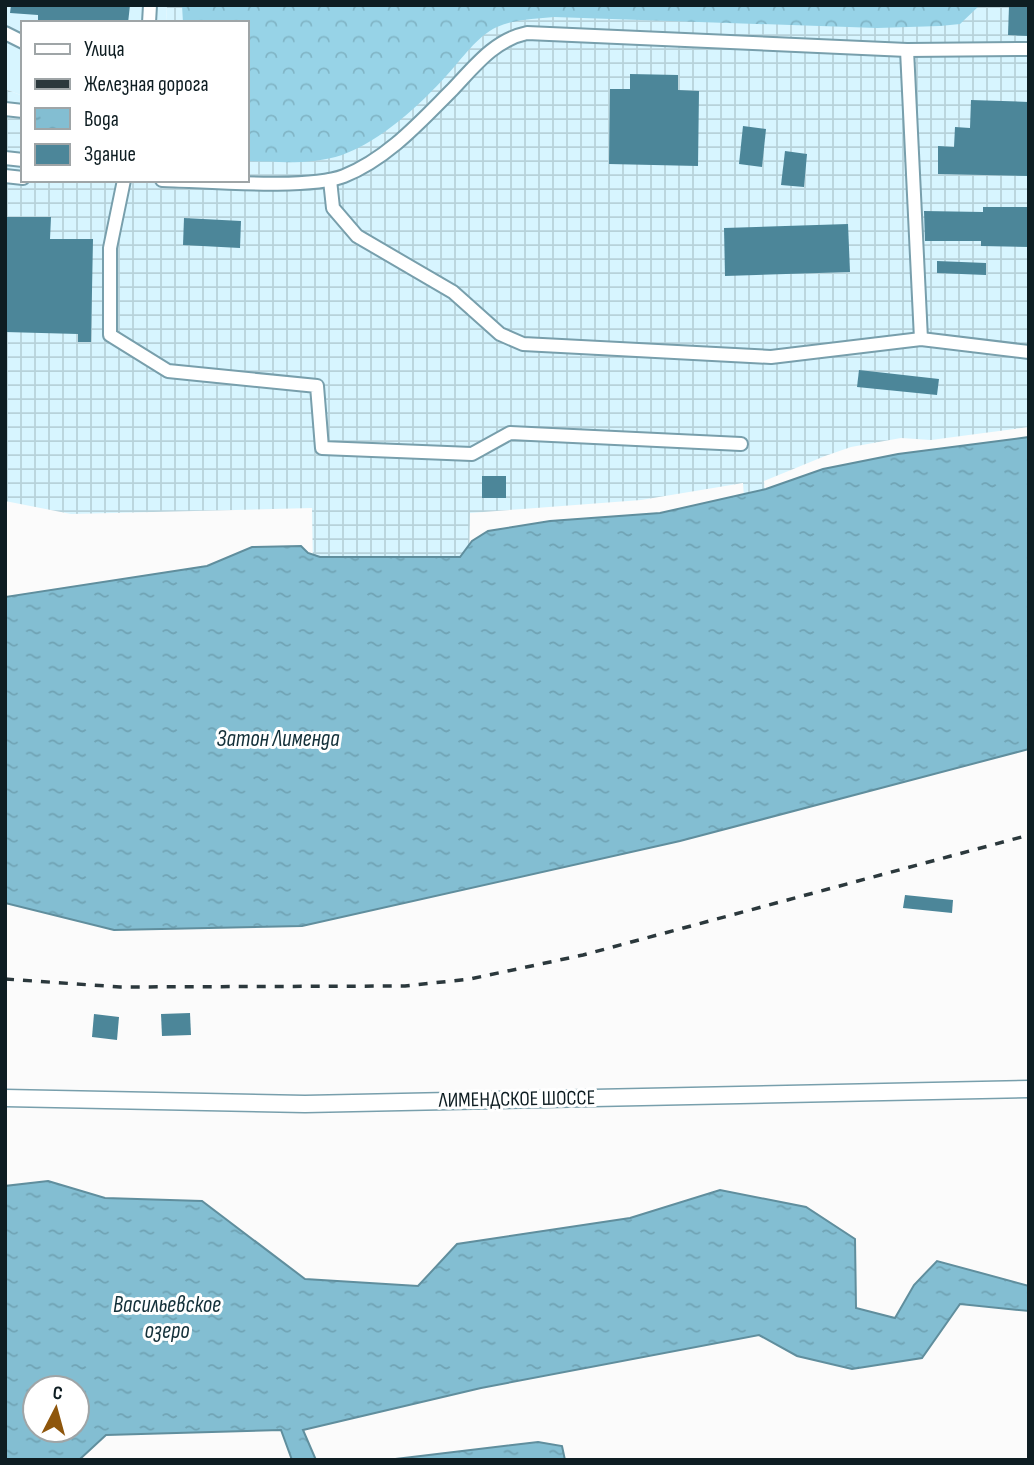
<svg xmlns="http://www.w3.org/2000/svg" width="1034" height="1465" font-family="'Sofia Sans Condensed',sans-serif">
<defs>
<pattern id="industrial-grid" width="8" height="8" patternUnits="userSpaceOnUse" patternTransform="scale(1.75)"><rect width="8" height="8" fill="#d7f5ff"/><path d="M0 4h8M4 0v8" fill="none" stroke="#b7d2da"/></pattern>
<pattern id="forest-crowns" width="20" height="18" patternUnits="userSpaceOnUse" patternTransform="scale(1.75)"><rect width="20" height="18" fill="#97d3e7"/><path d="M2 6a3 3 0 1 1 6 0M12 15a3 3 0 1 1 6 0" fill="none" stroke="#81b5c6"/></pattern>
<pattern id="water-ripples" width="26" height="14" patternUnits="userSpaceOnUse" patternTransform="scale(1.75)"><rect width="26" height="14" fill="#83bed2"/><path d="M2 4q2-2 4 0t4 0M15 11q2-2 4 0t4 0" fill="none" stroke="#70a3b4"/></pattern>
</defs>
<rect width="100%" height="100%" fill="#fbfbfb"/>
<polygon fill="#d7f5ff" points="5,5 167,5 166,23 23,23 23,96 5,89"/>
<polygon fill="url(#industrial-grid)" points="167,5 1029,5 1029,427 931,440 901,438 851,447 825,456 764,481 767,524 746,527 743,483 641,500 470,513 469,568 313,569 312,508 71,514 5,501 5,89 23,96 23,180 247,180 247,23 166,23"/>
<path fill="url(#forest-crowns)" d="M182,5H980L960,24L940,26L877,28L554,17C536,19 514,19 497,27C477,36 462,59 447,75C420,105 381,141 342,155C312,165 278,162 247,161V23H183Z"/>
<g fill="url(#water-ripples)" stroke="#608e9d" stroke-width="2" fill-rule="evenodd">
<polygon points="1029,437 1029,749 680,841 302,926 114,930 5,903 5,597 207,566 252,547 301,546 308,553 320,557 460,557 472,541 488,531 550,521 660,513 766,489 823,469 898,454"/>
<path d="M48,1181L105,1198L202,1201L305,1279L418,1286L457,1244L630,1218L720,1190L806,1207L855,1239L856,1308L895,1318L914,1285L937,1261L1029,1286V1311L960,1304L922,1358L852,1369L797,1356L759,1335L481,1388L303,1430L316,1460H292L281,1430L106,1435L79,1460H5V1186ZM35,1388H77V1430H35Z"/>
<polygon points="538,1442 562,1446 565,1460 387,1460"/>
</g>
<g fill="#4c8699">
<polygon points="11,5 130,5 128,23 38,21 38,15 10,13"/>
<polygon points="1009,6 1029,6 1029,36 1008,35"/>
<polygon points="630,74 678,75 678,90 699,91 698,166 609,164 610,89 630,89"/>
<polygon points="971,100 1029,102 1029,176 938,174 938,146 954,147 955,127 970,128"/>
<polygon points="743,126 766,129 762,167 739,164"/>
<polygon points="785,151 807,154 804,187 781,185"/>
<polygon points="983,207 1029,207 1029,247 981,246 981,241 925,241 924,211 983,212"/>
<polygon points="5,217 51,217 50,239 93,239 91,342 78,342 78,334 5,332"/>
<polygon points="184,218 241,221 240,248 183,245"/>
<polygon points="848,224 850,272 725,276 724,228"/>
<polygon points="937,261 986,263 986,275 937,273"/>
<polygon points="859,370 939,379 937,395 857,387"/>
<rect x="482" y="476" width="24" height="22"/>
<polygon points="905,895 953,900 952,913 903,908"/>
<polygon points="190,1013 191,1035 162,1036 161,1014"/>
<polygon points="94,1014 119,1017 117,1040 92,1037"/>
</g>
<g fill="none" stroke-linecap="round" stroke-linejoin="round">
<g stroke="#789fac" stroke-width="16">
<g id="minor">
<polyline points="149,23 150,5"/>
<polyline points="5,33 23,42"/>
<polyline points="907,50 921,339"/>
<polyline points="5,109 23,111"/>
<polyline points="5,158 23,160"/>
<polyline points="5,176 23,178"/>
<polyline points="124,180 110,248 110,335 168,371 317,386 322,448 472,454 510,433 741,444"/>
<path d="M162,180C205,181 308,190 344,176C387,159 420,122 452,90C474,67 494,40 527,33L907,50L1029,49"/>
<polyline points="330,180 333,208 357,236 453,292 500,334 523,344 771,357 921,339 1029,352"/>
</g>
</g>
<g stroke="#789fac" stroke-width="19">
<polyline id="major" points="5,1098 305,1104 1029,1089"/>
</g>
<use href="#minor" stroke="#fff" stroke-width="12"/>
<use href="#major" stroke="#fff" stroke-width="16"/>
<polyline stroke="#2b383c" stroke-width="3.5" stroke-dasharray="9 9" stroke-linecap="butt" points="5,979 120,987 405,986 470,979 583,955 1029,835"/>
</g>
<g text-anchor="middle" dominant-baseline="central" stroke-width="6" stroke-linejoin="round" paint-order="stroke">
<g font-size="21" fill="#0e1d22" stroke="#fff">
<text transform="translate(517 1099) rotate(-1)">ЛИМЕНДСКОЕ ШОССЕ</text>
</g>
<g font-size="23" font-style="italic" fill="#133039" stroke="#fff">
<text x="278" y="739">Затон Лименда</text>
<text x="167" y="1305">Васильевское<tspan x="167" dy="26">озеро</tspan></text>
</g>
</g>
<rect width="1034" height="1465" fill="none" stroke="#0e1d22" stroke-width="14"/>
<rect x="21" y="21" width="228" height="161" fill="#ffffff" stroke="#9fa5a7" stroke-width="2"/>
<rect x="35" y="44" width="35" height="10" fill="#ffffff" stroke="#9fa5a7" stroke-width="2"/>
<text x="84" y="56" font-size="21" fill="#0e1d22">Улица</text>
<rect x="35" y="79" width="35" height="10" fill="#2b383c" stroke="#9fa5a7" stroke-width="2"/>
<text x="84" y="91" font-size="21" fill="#0e1d22">Железная дорога</text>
<rect x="35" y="108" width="35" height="21" fill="url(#water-ripples)" stroke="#9fa5a7" stroke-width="2"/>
<text x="84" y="126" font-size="21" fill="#0e1d22">Вода</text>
<rect x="35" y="144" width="35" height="21" fill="#4c8699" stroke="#9fa5a7" stroke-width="2"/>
<text x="84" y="161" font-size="21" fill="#0e1d22">Здание</text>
<g transform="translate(56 1409) rotate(6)"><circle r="33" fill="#ffffff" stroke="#9fa5a7" stroke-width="2"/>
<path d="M0-5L12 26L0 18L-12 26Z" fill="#8e560c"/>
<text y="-10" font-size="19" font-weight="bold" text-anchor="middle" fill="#0e1d22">С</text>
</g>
</svg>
